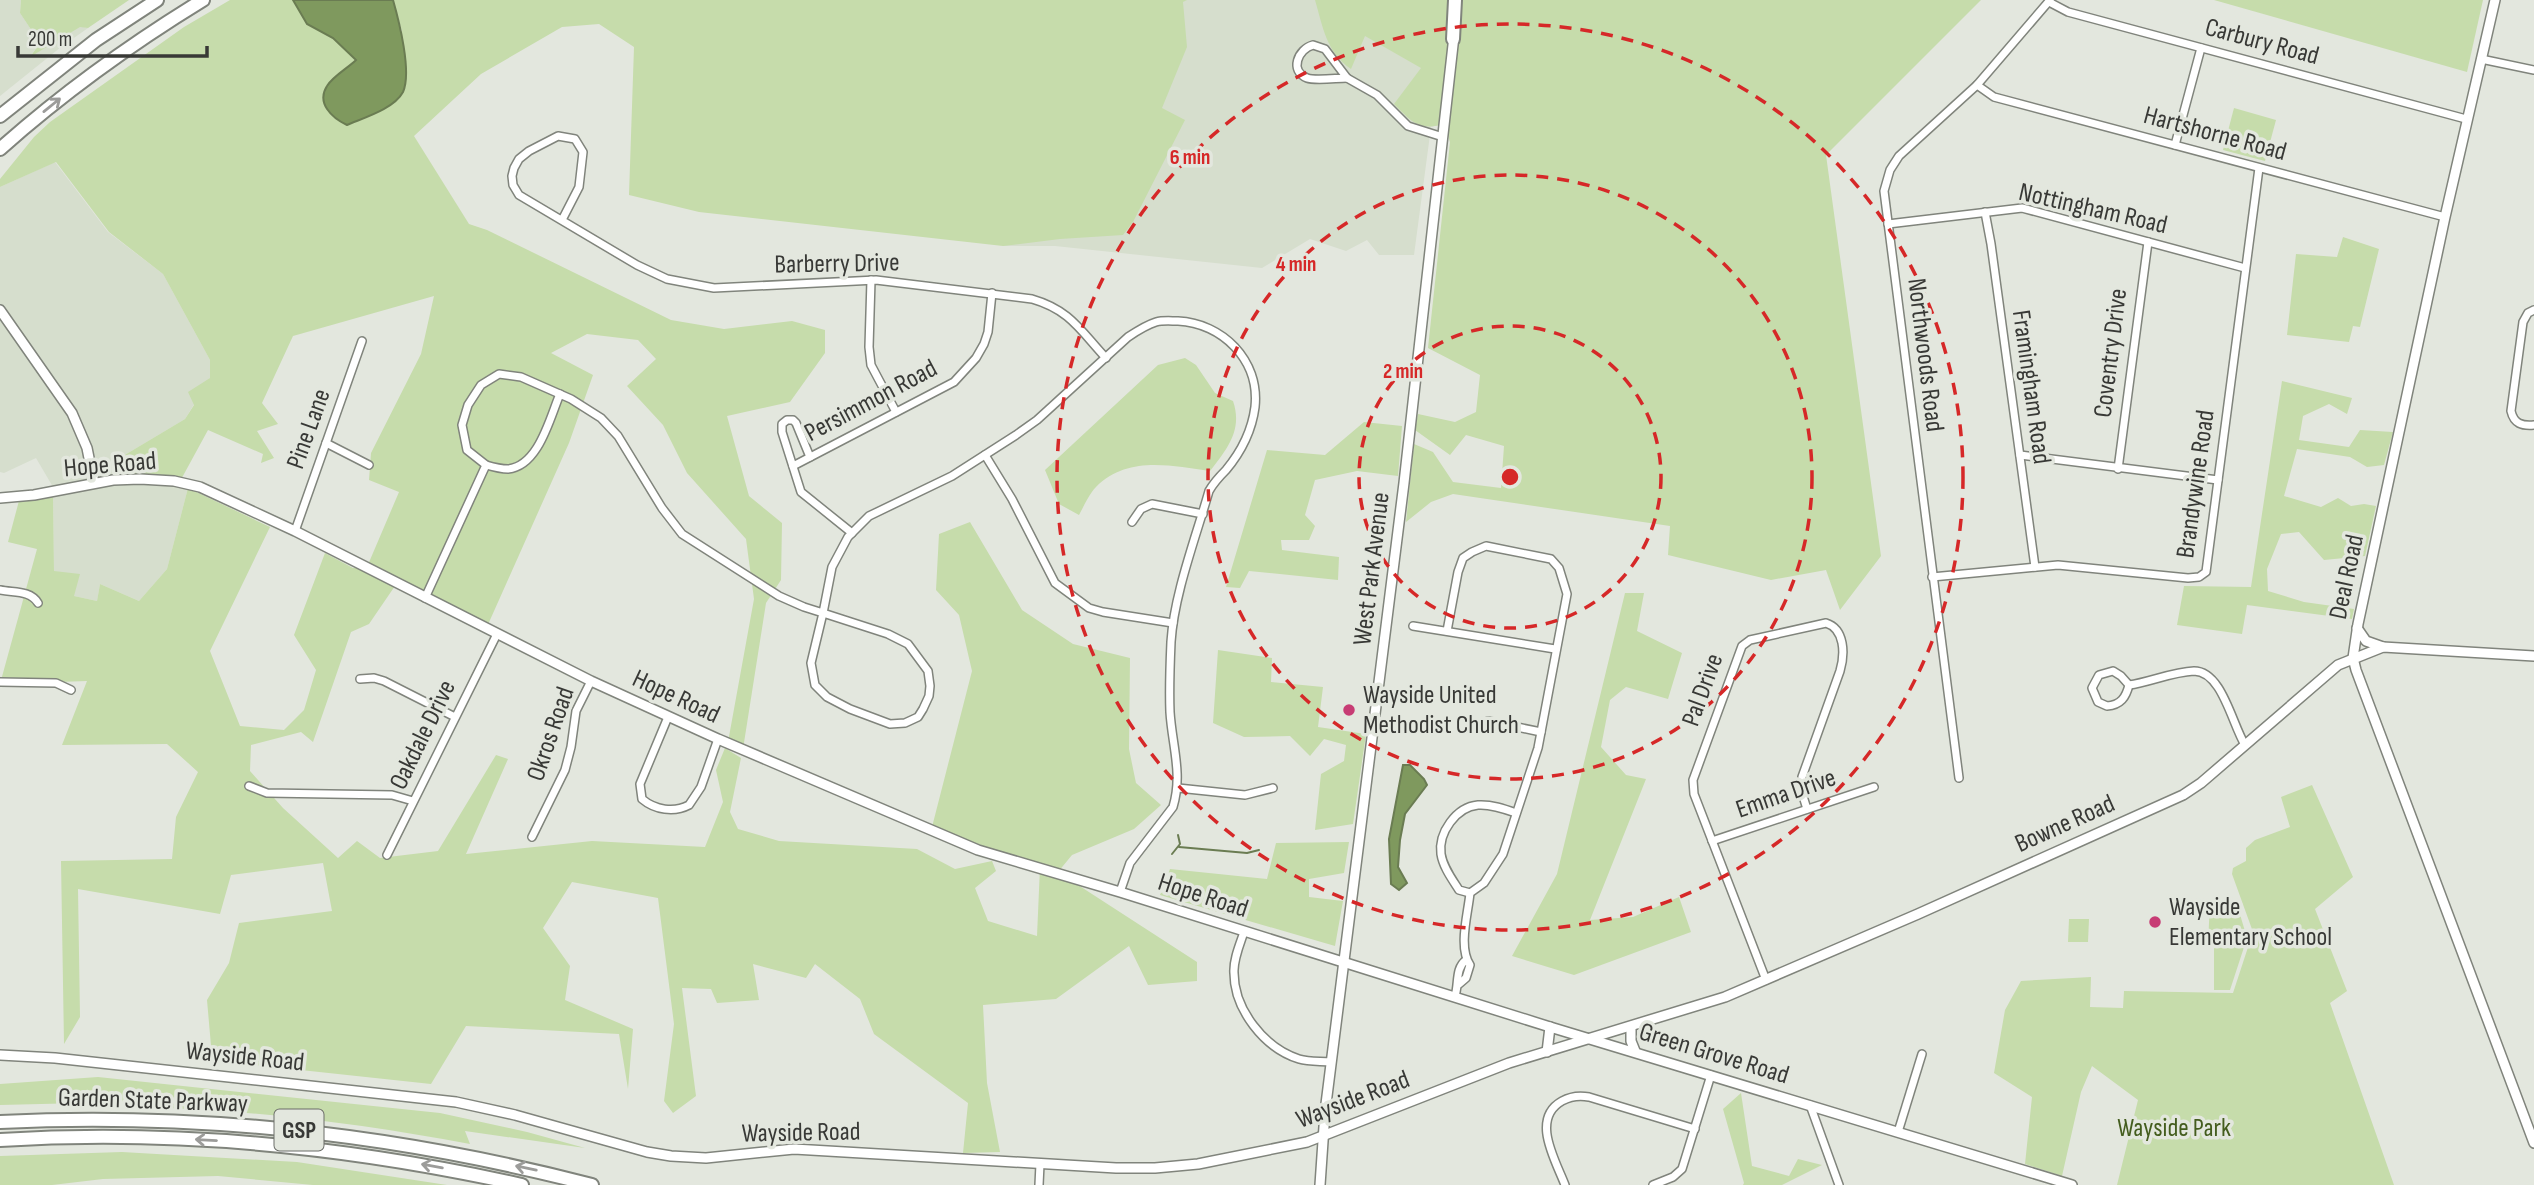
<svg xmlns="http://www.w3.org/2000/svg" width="2534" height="1185" font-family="'Sofia Sans Condensed',sans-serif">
<rect width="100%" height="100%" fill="#e3e7de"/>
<g fill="#d6decd">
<polygon points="0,0 21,0 20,13 40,43 31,55 80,26 88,28 61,47 0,96"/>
<polygon points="1071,0 1612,0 1450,142 1445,124 1431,127 1414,255 1379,255 1367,240 1346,251 1310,239 1262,268 1055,246 1003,246"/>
<polygon points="55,162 108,232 163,274 210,360 210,378 185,419 118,459 188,488 167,569 139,601 100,584 97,601 74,596 54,571 53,487 36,458 4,473 0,472 0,187"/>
</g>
<g fill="#c6dcab">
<polygon points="21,0 129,0 88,28 80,27 30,57 40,43 20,13"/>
<polygon points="230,0 293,0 307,24 333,38 357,60 327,85 402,31 393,0 1187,0 1183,2 1187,47 1162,108 1185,120 1133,222 1123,235 1060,239 1003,246 699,212 629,195 634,47 599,24 562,27 481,74 414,136 469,224 487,230 671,320 724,329 792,321 825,330 825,353 790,402 727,416 749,496 782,523 781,580 766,603 743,749 728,742 754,599 746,539 687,473 663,425 627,386 656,359 638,340 587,334 551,353 593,375 569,443 486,629 397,583 369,624 351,632 313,742 301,732 251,745 250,771 283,808 338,858 357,841 380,858 438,851 496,755 508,759 466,854 592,841 705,847 723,802 716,770 725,748 741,758 730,812 738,829 779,841 917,849 955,869 992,861 996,871 975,888 988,921 1037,936 1040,867 932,827 972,671 959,615 936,590 939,534 970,522 1022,610 1073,644 1130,658 1129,749 1136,783 1161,805 1134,829 1072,855 1058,872 1197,962 1197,981 1148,985 1129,946 1056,999 983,1005 987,1083 1000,1152 963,1153 968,1103 874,1034 860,999 815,964 806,978 753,964 759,1000 717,1003 711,989 682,988 696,1096 673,1113 664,1101 674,1024 658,898 572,882 543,928 570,966 565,1000 633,1029 628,1089 619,1034 466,1026 431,1084 254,1065 212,1057 207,1000 229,963 239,923 332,911 323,863 231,875 220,914 78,889 80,1017 64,1044 61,861 172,859 176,817 198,772 167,744 62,745 87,681 0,684 37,549 8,542 20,497 53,491 54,571 80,574 74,596 97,601 100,584 139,601 167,569 188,488 270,527 210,651 240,726 284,730 304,710 316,670 294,635 325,553 353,568 367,567 399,492 369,480 371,453 421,354 434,296 293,336 262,403 278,424 257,431 274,458 261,463 263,454 208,430 178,485 115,473 118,459 185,419 194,405 188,392 210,378 210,360 163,274 109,232 56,162 0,187 0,179 34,137 50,122 184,27"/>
<path d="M1315,0H1981L1826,155L1881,556L1840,610L1826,570L1771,580L1668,555L1670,526L1453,494L1431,502L1406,522L1414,444L1433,452L1453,482L1501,488L1504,446L1466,435L1450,455L1415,430L1418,414L1455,422L1476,412L1480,375L1428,348L1450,142L1445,124C1418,131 1412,122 1394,104L1421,68L1365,36L1351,69C1326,52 1323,27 1315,0Z"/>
<polygon points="2214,0 2483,0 2467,72"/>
<polygon points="2234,108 2276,120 2265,161 2223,150"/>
<polygon points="2343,237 2379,249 2360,327 2353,326 2349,342 2287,335 2296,254 2337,257"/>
<path d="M1185,358L1196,365L1215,393L1233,401C1243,430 1227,449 1210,471C1171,466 1128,455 1096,487C1089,494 1084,506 1079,515L1059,504L1045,470L1158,365Z"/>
<polygon points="2282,381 2352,398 2347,414 2329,404 2303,416 2299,440 2349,447 2360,430 2393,432 2384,465 2367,467 2350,457 2297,449 2284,496 2321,507 2338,498 2351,506 2364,504 2376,506 2365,556 2324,560 2299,532 2281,534 2267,569 2268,591 2304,602 2354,609 2352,619 2247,605 2242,634 2177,625 2184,586 2251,587"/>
<polygon points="1364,422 1402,426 1398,476 1357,471 1315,480 1305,515 1315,526 1309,540 1281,540 1282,550 1339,557 1338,580 1249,571 1240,588 1226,587 1267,450 1325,455"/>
<polygon points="1625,593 1644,593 1637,631 1682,653 1668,699 1626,687 1610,700 1601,747 1626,775 1646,779 1590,920 1633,917 1679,897 1691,932 1574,975 1512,956 1557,874"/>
<polygon points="1218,650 1272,658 1271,682 1323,687 1318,727 1366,734 1353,824 1315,830 1321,774 1344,761 1346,745 1324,739 1310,756 1290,736 1244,737 1213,723"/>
<polygon points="2312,785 2353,877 2315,909 2347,991 2330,1003 2394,1185 2117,1185 2138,1100 2092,1066 2081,1092 2062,1176 2025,1164 2032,1097 1994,1073 2005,1010 2021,981 2091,977 2090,1007 2123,1008 2124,991 2233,993 2253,932 2232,874 2233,868 2246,861 2246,848 2255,840 2290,827 2281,797"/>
<polygon points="1349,842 1344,873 1309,879 1309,897 1343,901 1335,946 1160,895 1170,869 1267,879 1276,843"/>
<polygon points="2210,901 2236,901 2247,938 2230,990 2214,990 2214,945 2208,945"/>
<polygon points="2069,919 2089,919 2088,942 2068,942"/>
<path d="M98,1077L440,1113L527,1132L585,1148L465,1131L470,1144C357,1123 246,1109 131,1107L124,1102L0,1105V1084Z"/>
<polygon points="1741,1093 1752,1166 1789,1176 1798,1159 1822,1165 1782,1185 1743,1185 1744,1183 1723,1109"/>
<polygon points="122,1152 297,1162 447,1185 313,1185 218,1176 103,1179 52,1185 0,1185 0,1156"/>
</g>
<g fill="#7f995e" stroke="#6a7c52" stroke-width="2">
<path d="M293,0H393C399,21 412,72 403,92C394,109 363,118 347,125C332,118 316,103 327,86C333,76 348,68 356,60L333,38L307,24Z"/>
<polygon points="1403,765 1410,765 1424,779 1427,785 1405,814 1400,840 1398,867 1407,883 1399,890 1391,884 1389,839"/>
</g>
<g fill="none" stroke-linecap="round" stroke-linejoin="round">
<g stroke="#6a7c52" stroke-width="2">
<polyline points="1179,847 1247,853 1259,850"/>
<polyline points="1172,854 1180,844 1178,835"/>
</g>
<g stroke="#80847c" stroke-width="10">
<g id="minor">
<polyline points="2049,2 2068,12 2466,119"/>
<path d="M1313,45L1325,49L1347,78C1337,78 1315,81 1307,78C1289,71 1298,49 1313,45Z"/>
<polyline points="2481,59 2534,70"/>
<polyline points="1347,78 1377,95 1408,126 1443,137"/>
<polyline points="1977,85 1994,97 2445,217"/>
<polyline points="2175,145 2201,48"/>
<polyline points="1985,212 1991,244 2035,567"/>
<path d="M562,220L579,187L583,152L575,139L558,136L529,151L519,159L514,168L512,176L513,185L519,195L637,265L667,279L714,288L876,280L1032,299C1070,310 1080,330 1106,358"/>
<polyline points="1888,224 2022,208 2245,268"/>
<polyline points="871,280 869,347 871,365 896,412"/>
<path d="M2534,310L2528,313L2523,322L2511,411C2514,424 2522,426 2534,425"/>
<polyline points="326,443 369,465"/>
<polyline points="985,455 1012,499 1055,583 1089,608 1103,612 1173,623"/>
<polyline points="2020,455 2218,480"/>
<polyline points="810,457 796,423 793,420 787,420 782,424 782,432 801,492 852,533"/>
<path d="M486,465C493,467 501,469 508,469C539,466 550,417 560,394"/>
<polyline points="793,466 954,382 976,358 984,344 988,332 992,293"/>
<polyline points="2118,469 2148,242"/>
<polyline points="1132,522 1141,509 1152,504 1203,514"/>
<polyline points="295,531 362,341"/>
<polyline points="1932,577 2058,565 2188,578 2199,577 2206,572 2259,168"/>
<path d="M0,590C14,593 30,590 38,603"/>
<path d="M425,598L486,465L467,450L462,425L468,405L481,385L499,374L521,377L571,399L601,418L618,436L662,508L682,534L779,596L804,607L823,613L888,634L908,644L928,671L930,686L929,696L923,709L918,717L905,723L890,724L850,709L827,697L815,685L811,663L823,613L832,567L848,537L869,516L952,476L1016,435L1037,420L1128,337C1137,331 1146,325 1156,322C1163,320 1171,321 1178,321C1222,323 1260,360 1255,407C1252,430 1241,452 1226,470C1219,477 1214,482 1209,491C1196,537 1174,594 1171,642C1170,665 1169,688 1170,712C1172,745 1183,774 1173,807L1130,863L1120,892"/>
<polyline points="1413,626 1555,649"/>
<path d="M1447,631L1458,572L1463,558L1472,552L1486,546L1551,559L1559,568L1567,594L1538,748L1503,854L1484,883L1470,893C1468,914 1458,947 1470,965L1466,978L1459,984"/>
<path d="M2113,671L2121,676L2129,685C2126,697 2121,705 2107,706L2098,702L2092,688L2099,675Z"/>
<polyline points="360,679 374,678 384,681 455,717"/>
<polyline points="0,682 56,683 71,690"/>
<path d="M2129,685C2150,682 2172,672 2194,671C2222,671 2232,724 2245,745"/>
<path d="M668,717L640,784L642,799C655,810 674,813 689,805L701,787L718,739"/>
<polyline points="1474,729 1488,721 1541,732"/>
<polyline points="1959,778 1884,191 1890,170 1899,156 1977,85 2050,0"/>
<polyline points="249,786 267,793 392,795 413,801"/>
<polyline points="1178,788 1245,795 1273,788"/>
<polyline points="532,837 565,770 571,747 576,711 591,681"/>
<polyline points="1712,841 1874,787"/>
<polyline points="387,855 497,634"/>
<path d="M1470,893L1459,890C1452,879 1443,867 1441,854C1438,833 1456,807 1478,805C1491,804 1505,809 1516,813"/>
<path d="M1244,932C1240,944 1233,960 1234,973C1234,1009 1264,1048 1299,1059C1309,1062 1320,1061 1331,1062"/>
<path d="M1766,980L1694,794L1693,780L1742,646L1750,640L1826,623C1845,629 1845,654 1840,671L1802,777V793L1807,809"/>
<path d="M1455,996C1459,984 1455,968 1466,960"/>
<polyline points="1810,1105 1839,1185"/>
<polyline points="1898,1132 1922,1054"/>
<polyline points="1039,1185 1040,1164"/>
<path d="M1565,1185C1556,1161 1530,1119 1562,1101C1571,1096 1579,1095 1589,1097L1695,1129"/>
<polyline points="1653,1185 1673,1177 1682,1169 1711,1075"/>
</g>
</g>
<g stroke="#80847c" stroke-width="12">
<g id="tertiary">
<polyline points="2495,0 2445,217 2358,624 2353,658 2356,670 2534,1143"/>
<polyline points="0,310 72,413 87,448 94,483"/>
<polyline points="0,498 34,495 113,480 140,479 174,481 200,487 295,531 591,681 718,739 978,850 1120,892 1550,1027 2072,1185"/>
<polyline points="2357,628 2366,641 2383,647"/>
<polyline points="1631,1027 1631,1041 1635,1051"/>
<polyline points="1547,1052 1550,1027"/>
<polyline points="0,1055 55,1058 456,1102 515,1115 647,1152 671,1156 706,1158 794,1149 1116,1168 1155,1168 1198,1164 1307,1142 1509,1063 1725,997 1918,914 2183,795 2201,783 2338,665 2383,647 2534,656"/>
<polyline points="1320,1185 1325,1112 1404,483 1454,36"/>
</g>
</g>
<g stroke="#80847c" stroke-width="16">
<g id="motorway">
<polyline points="1453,39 1455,0"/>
<polyline points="0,116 96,40 157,0"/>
<path d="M0,149C63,93 131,44 203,0"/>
<path d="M0,1122C200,1112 399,1135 592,1185"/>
<path d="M0,1140C176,1129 351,1147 522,1185"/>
</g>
</g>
<use href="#minor" stroke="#fff" stroke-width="7"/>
<use href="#tertiary" stroke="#fff" stroke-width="9"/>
<use href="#motorway" stroke="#fff" stroke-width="12"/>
</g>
<defs><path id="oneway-shaft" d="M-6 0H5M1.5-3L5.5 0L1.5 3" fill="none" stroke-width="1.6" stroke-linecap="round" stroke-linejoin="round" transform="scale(1.75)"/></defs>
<g stroke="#9c9c9a">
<use href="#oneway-shaft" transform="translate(52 105) rotate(-39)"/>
<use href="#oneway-shaft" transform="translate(206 1140) rotate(-177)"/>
<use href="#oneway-shaft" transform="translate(432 1166) rotate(-170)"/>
<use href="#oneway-shaft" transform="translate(526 1168) rotate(-168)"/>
</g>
<g fill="none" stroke="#d62828" stroke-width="3.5" stroke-dasharray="12 9">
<circle cx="1510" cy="477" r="151"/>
<circle cx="1510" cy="477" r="302"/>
<circle cx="1510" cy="477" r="453"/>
</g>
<g fill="#c73c74" stroke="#e3e7de" stroke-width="2.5">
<circle cx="1349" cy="710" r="7"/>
<circle cx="2155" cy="922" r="7"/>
</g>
<g text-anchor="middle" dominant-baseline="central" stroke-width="7" stroke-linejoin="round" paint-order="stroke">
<rect fill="#e3e7de" stroke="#6b6d68" stroke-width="2" x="274.5" y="1109.5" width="49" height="41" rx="5"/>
<g font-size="24" font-weight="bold" fill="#383936">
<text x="299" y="1130">GSP</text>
</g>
<g font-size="26" fill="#383936" stroke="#e3e7de">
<text transform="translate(2262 42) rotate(15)">Carbury Road</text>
<text transform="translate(2215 134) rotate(15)">Hartshorne Road</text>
<text transform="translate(2093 209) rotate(13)">Nottingham Road</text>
<text transform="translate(837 264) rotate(-1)">Barberry Drive</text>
<text transform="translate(2111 353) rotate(-83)">Coventry Drive</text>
<text transform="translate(1925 355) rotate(83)">Northwoods Road</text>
<text transform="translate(2031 387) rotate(82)">Framingham Road</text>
<text transform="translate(871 401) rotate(-28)">Persimmon Road</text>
<text transform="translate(309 429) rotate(-70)">Pine Lane</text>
<text transform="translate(110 465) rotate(-5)">Hope Road</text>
<text transform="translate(2196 484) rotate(-82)">Brandywine Road</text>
<text transform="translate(1372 569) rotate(-83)">West Park Avenue</text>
<text transform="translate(2347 577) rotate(-78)">Deal Road</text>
<text transform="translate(1703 690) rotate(-70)">Pal Drive</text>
<text transform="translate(676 697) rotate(25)">Hope Road</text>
<text transform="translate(551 734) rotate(-71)">Okros Road</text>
<text transform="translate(423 735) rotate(-64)">Oakdale Drive</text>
<text transform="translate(1786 794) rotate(-19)">Emma Drive</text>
<text transform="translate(2065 824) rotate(-24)">Bowne Road</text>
<text transform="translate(1203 896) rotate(18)">Hope Road</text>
<text transform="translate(1714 1054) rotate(17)">Green Grove Road</text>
<text transform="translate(245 1057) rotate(6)">Wayside Road</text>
<text transform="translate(1353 1100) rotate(-21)">Wayside Road</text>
<text transform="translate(153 1101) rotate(2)">Garden State Parkway</text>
<text transform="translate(801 1133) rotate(-1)">Wayside Road</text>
</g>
<g font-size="26" fill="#383936" stroke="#e3e7de" text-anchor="start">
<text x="1363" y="695">Wayside United<tspan x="1363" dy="30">Methodist Church</tspan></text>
<text x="2169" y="907">Wayside<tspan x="2169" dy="30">Elementary School</tspan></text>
</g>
<g font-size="26" fill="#445d1e" stroke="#e3e7de">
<text x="2174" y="1128">Wayside Park</text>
</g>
</g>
<circle cx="1510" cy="477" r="10" fill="#d62828" stroke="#e3e7de" stroke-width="3.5"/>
<g font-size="21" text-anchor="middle" font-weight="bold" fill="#d62828" stroke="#e3e7de" stroke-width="7" stroke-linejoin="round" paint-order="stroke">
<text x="1190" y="164">6 min</text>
<text x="1296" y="271">4 min</text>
<text x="1403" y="378">2 min</text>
</g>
<path d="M18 46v10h189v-10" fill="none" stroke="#383936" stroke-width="3.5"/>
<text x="28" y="46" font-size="21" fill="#383936" stroke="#e3e7de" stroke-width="5" paint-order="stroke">200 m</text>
</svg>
